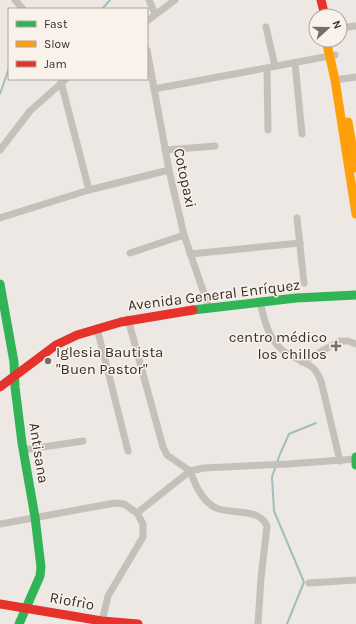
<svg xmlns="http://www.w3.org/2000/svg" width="356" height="624" font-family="Karla,sans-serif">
<rect width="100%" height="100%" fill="#ede8e3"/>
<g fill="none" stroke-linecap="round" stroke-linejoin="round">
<g stroke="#a1bdbc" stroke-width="2">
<polyline points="102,9 110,0"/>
<polyline points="0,94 9,68"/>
<polyline points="287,624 304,582 274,511 272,477 280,454 289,434 316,423"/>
</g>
<g stroke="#c6c0bb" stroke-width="7">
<polyline points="15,0 23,9"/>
<polyline points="149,0 155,14"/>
<polyline points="147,21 175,0"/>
<polyline points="266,27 275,66"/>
<polyline points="340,28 356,26"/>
<polyline points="147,50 169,170 184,235 209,308"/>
<polyline points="295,63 302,134"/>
<polyline points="267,68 268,130"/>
<polyline points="335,80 356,77"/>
<polyline points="61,82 89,190"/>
<polyline points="154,89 335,55"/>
<polyline points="0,150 30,111 66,79"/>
<polyline points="165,150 215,146"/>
<polyline points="0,218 89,190 169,170"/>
<polyline points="297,218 304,283"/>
<polyline points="130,253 184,235"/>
<polyline points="190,254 300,243"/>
<path d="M260,302C264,319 268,337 281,349C290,358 304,360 313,368C317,371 319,377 321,381L340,461"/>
<polyline points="128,319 163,447 167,455 190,471"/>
<polyline points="97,328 128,451"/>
<polyline points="302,362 340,341 348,341 356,344"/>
<polyline points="23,450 83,441"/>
<path d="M190,471C195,484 201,499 214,507C230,516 258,506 267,526L261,578L258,624"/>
<polyline points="137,513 190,471 204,468 288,464 356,459"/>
<polyline points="0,524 115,503 124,504 137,513 143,524 143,537 108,596 102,621"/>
<polyline points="309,583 356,580"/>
</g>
<g stroke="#30b455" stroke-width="9">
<polyline points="0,284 14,362 15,387 22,443 35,517 41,567 40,576 19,624"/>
<polyline points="193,310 296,298 356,295"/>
<polyline points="356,457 356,465"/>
</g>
<g stroke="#ff9f0a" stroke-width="9">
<polyline points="326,40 335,80 356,214"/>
<polyline points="348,122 356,168"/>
</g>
<g stroke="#e5322d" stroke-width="9">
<polyline points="321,0 325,16"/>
<polyline points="0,387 56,345 77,335 121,322 193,310"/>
<polyline points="0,604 102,621 138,624"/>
</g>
</g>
<g fill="#776f6b" stroke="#f9f2eb" stroke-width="1.5">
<path d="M334 340h4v4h4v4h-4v4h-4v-4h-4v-4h4z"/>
<circle cx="48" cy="361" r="4"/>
</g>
<g text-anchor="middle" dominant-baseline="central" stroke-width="3" stroke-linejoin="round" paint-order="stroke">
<g font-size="15" fill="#372e2a" stroke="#f9f2eb">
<text transform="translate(185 178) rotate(78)">Cotopaxi</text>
<text transform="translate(214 295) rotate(-7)">Avenida General Enríquez</text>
<text transform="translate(39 453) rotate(81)">Antisana</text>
<text transform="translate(72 601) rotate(10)">Riofrìo</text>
</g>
<g font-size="15" fill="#372e2a" stroke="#f9f2eb" text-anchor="end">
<text x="327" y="337">centro médico<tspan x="327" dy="17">los chillos</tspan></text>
<text x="56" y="352" text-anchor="start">Iglesia Bautista<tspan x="56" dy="17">"Buen Pastor"</tspan></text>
</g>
</g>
<rect x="8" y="8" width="140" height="72" fill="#f9f2eb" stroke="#aba49e"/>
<rect x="16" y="21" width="20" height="6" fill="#30b455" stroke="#aba49e"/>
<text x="44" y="28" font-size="12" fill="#372e2a">Fast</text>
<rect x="16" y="41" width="20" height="6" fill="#ff9f0a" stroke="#aba49e"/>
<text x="44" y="48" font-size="12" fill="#372e2a">Slow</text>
<rect x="16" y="61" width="20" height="6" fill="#e5322d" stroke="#aba49e"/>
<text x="44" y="68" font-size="12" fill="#372e2a">Jam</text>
<g transform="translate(328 28) rotate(69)"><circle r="19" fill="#f9f2eb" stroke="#aba49e"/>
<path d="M0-3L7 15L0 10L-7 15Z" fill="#776f6b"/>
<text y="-6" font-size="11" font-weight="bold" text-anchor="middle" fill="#372e2a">N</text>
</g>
</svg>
